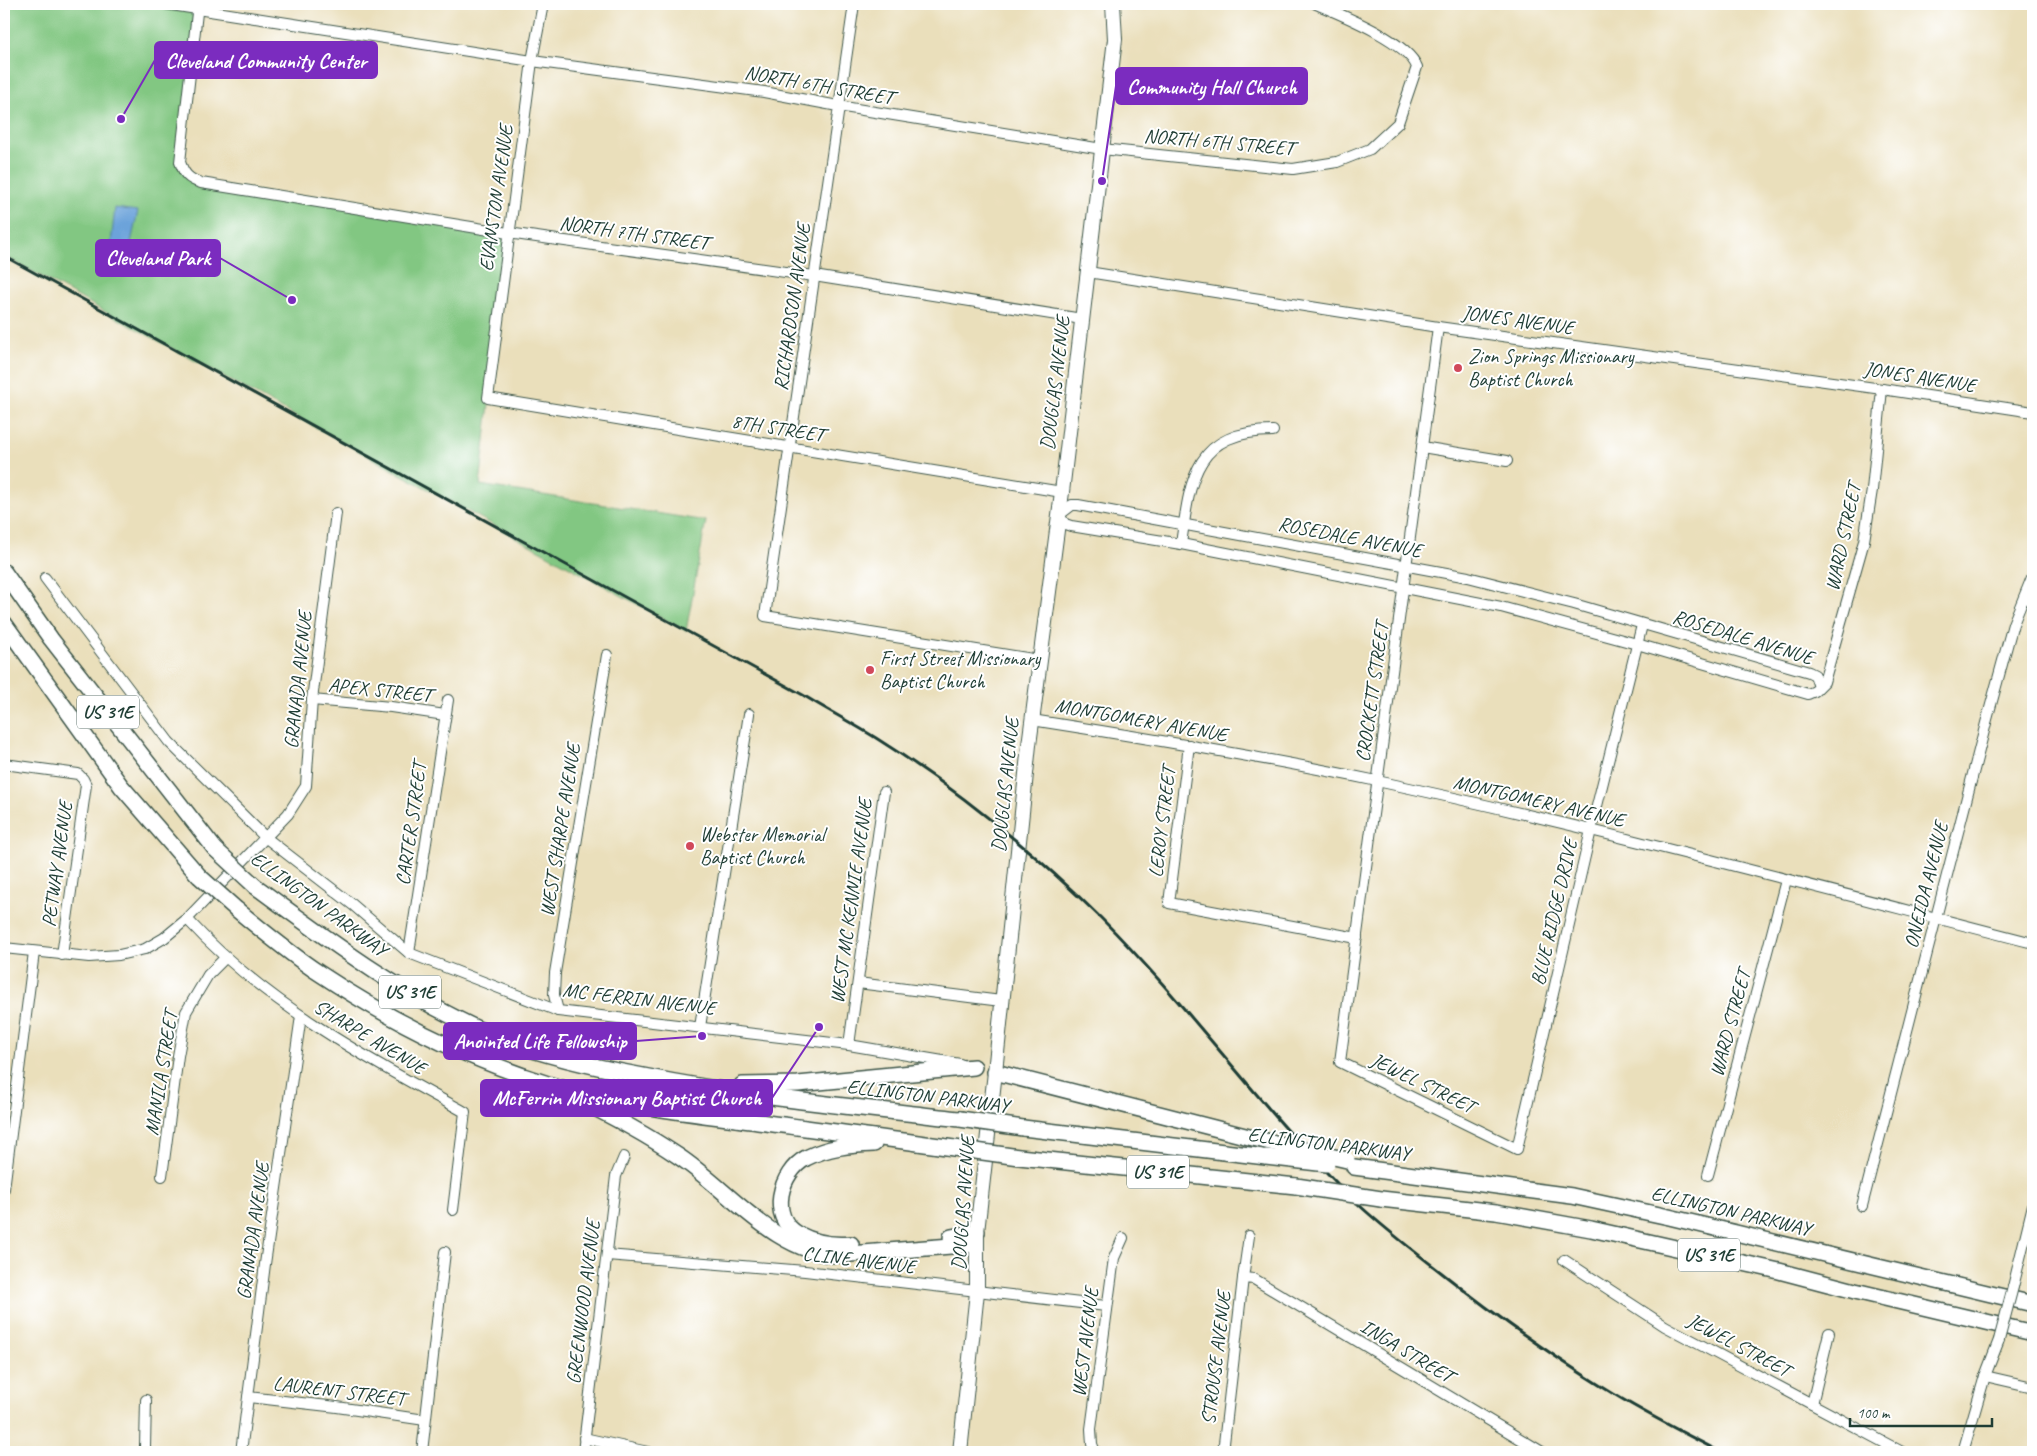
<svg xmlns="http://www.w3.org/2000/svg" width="2037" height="1456" font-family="Caveat,sans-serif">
<rect width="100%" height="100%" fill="#fff"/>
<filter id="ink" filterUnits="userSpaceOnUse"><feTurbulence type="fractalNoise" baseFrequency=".02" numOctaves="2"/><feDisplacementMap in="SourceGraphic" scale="10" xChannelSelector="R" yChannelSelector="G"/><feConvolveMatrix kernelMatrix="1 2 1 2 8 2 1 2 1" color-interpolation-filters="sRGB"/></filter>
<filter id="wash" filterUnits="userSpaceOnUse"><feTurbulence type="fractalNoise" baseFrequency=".0096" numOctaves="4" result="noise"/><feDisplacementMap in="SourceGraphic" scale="20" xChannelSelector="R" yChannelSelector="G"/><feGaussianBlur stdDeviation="1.12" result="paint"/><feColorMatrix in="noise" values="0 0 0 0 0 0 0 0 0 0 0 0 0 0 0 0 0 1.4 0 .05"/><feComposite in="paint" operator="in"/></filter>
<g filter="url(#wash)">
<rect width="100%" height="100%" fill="#eadfbb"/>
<polygon fill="#82c782" stroke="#50825b" points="4,4 165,4 197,9 180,162 201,183 508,233 480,485 706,521 686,631 4,256"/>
<polygon fill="#6ca3da" stroke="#467087" points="115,208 138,211 130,247 111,243"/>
</g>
<g filter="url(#ink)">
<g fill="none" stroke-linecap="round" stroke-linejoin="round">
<g stroke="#3d5548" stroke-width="12">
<g id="minor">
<path d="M165,4L532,61L764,92L838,106L1102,149L1293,169L1337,162L1370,149L1398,123L1417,67C1407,41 1342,15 1316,4"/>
<path d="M198,4L180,162C184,174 188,179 201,183L508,233L814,276L1082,319"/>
<polyline points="543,4 532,61 488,398 1062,492"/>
<polyline points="854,4 765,616 1039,660"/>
<polyline points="1088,272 1438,327 1882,389 2033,412"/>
<polyline points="1438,327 1340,1062 1517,1149 1591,830 1642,625"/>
<polyline points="1422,447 1507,461"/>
<path d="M1181,544C1190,480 1194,431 1273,431"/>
<polyline points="45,578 169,742 265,837 353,905 409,953 558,1011 849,1045 960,1064"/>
<polyline points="1819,687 1815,675 1809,672 1574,604 1468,577 1078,505 1072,505 1059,515 1065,524 1071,526 1181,544 1501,607 1637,644 1808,694 1815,691 1824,682 1864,541 1872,490 1882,389"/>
<polyline points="312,700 391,707 445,715"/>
<path d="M1032,720C1147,738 1263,757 1377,781C1597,828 1815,887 2033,943"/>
<polyline points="1189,745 1169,903 1357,938"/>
<polyline points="4,764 78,774 83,779 86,785 62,955"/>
<path d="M187,919C264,1003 366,1058 465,1112L453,1210"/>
<polyline points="4,948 89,957 119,955 145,949 164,938 187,919 288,814 306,786 312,700 336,513"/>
<polyline points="409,953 448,700"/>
<polyline points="858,983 1001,1001"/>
<polyline points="558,1011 554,995 555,973 607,655"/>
<polyline points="700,1027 749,714"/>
<polyline points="849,1045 884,792"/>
<polyline points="1708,1175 1786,880"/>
<polyline points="162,1176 178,1056 186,1012 208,975 225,958"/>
<polyline points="4,1189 34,952"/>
<polyline points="1862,1206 1986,723 2013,624 2033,575"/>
<polyline points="607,1255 805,1271 1106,1306"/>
<polyline points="1564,1260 1665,1326 1902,1452"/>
<polyline points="1243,1278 1249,1236"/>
<polyline points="2013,1287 2033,1205"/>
<polyline points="1985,1376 2033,1387"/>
<polyline points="248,1397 337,1407 425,1420"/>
<polyline points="146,1400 145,1447 147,1452"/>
<polyline points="1812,1404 1829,1333"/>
<polyline points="584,1438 648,1452"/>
<polyline points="241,1452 265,1264 301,1016"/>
<polyline points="422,1452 445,1252"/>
<polyline points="583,1452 616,1176 624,1157"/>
<polyline points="1095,1452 1092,1444 1091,1429 1114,1258 1123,1238"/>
<polyline points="1223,1452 1243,1278 1254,1279 1542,1452"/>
<polyline points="1963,1452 1985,1376 1999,1340"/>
</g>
</g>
<g stroke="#3d5548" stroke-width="16">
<polyline id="major" points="960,1452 977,1292 977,1232 995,1072 1029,745 1062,492 1115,39 1113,4"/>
</g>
<g stroke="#3d5548" stroke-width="18">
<g id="highway">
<polyline points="4,572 51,639 215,849"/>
<polyline points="4,623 121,786 199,876"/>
<path d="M255,886C331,942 408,1000 496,1037C543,1056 594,1067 643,1076C748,1097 854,1107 960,1119"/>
<path d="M236,909C263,931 290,954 319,973C390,1020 467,1059 548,1084C615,1105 689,1113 758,1122C824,1130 889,1139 954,1148"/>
<polyline points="995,1072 1253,1138"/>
<polyline points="742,1085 798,1084 974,1067"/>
<path d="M571,1096C608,1114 644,1133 678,1156C727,1188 776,1254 838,1255L976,1244"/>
<polyline points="1023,1128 1266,1157"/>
<polyline points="1019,1157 1296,1186"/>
<polyline points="1354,1167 1572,1196 1669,1217 2033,1304"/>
<polyline points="1381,1199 1496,1212 1591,1229 1779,1271 1855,1291 2033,1333"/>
<polyline points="951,1237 977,1232"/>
<path d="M851,1244C833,1246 815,1243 798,1234C768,1217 780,1172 806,1158C828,1147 850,1145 874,1144"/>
</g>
</g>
<use href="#minor" stroke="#fff" stroke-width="10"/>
<use href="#major" stroke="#fff" stroke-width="14"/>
<use href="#highway" stroke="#fff" stroke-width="15"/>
<path stroke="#1f3d34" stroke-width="3" d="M4,256L803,695C827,710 852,723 876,738C957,789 1033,851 1101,918C1192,1009 1266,1116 1359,1205C1384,1228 1411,1249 1438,1270C1491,1312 1546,1352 1604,1388C1642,1412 1682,1432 1720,1452"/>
<g stroke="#3d5548" stroke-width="12" stroke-linecap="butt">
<polyline id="minor-bridge" points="1999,1340 2013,1287"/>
</g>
<g stroke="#3d5548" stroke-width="18" stroke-linecap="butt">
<g id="highway-bridge">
<polyline points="215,849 255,886"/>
<polyline points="199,876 236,909"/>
<polyline points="960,1119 1023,1128"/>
<polyline points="1253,1138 1347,1160"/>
<polyline points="954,1148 1019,1157"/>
<polyline points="1266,1157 1327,1164"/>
<polyline points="1296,1186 1381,1199"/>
</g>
</g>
<use href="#minor-bridge" stroke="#fff" stroke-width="10"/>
<use href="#highway-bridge" stroke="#fff" stroke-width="15"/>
</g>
</g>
<g fill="#d1495b" stroke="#fff" stroke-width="2">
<circle cx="1458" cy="368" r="5"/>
<circle cx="870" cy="670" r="5"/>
<circle cx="690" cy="846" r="5"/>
</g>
<g text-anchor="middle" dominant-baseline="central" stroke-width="4" stroke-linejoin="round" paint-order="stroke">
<g fill="#fff" stroke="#627771" stroke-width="1">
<rect x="77" y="695.5" width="62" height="33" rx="4"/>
<rect x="379" y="975.5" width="62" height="33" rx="4"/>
<rect x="1127" y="1155.5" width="62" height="33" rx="4"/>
<rect x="1678" y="1238.5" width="62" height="33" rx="4"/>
</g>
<g font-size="19" font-weight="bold" fill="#1f3d34">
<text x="108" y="712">US 31E</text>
<text x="410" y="992">US 31E</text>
<text x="1158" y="1172">US 31E</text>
<text x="1709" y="1255">US 31E</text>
</g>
<g font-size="20" fill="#1f3d34" stroke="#fff">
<text transform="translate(819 85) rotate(10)">NORTH 6TH STREET</text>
<text transform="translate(1219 142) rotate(5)">NORTH 6TH STREET</text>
<text transform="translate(496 198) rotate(-82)">EVANSTON AVENUE</text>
<text transform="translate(634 233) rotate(8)">NORTH 7TH STREET</text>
<text transform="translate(792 307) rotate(-82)">RICHARDSON AVENUE</text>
<text transform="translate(1518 320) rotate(8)">JONES AVENUE</text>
<text transform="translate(1920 377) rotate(9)">JONES AVENUE</text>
<text transform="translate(1055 383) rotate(-83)">DOUGLAS AVENUE</text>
<text transform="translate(778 428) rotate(9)">8TH STREET</text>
<text transform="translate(1350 537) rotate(11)">ROSEDALE AVENUE</text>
<text transform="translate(1843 537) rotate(-78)">WARD STREET</text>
<text transform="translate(1743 637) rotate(17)">ROSEDALE AVENUE</text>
<text transform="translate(298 680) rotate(-84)">GRANADA AVENUE</text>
<text transform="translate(380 690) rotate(6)">APEX STREET</text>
<text transform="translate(1372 692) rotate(-82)">CROCKETT STREET</text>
<text transform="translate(1141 720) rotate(10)">MONTGOMERY AVENUE</text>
<text transform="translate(1005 785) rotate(-84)">DOUGLAS AVENUE</text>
<text transform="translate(1539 801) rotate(13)">MONTGOMERY AVENUE</text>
<text transform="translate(1162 822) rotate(-83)">LEROY STREET</text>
<text transform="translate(411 824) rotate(-82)">CARTER STREET</text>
<text transform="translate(560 830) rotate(-81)">WEST SHARPE AVENUE</text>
<text transform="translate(57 864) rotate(-82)">PETWAY AVENUE</text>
<text transform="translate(1926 885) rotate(-76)">ONEIDA AVENUE</text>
<text transform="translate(851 901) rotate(-82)">WEST MC KENNIE AVENUE</text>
<text transform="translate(319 904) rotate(36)">ELLINGTON PARKWAY</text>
<text transform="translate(1554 912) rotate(-77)">BLUE RIDGE DRIVE</text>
<text transform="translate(639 999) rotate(7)">MC FERRIN AVENUE</text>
<text transform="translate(1730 1023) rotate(-75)">WARD STREET</text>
<text transform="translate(370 1037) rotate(31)">SHARPE AVENUE</text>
<text transform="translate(161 1073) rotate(-81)">MANILA STREET</text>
<text transform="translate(1423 1083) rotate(26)">JEWEL STREET</text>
<text transform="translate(928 1096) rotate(7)">ELLINGTON PARKWAY</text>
<text transform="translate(1329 1144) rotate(7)">ELLINGTON PARKWAY</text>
<text transform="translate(963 1203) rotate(-86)">DOUGLAS AVENUE</text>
<text transform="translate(1731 1211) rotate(13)">ELLINGTON PARKWAY</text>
<text transform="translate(253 1231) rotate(-82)">GRANADA AVENUE</text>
<text transform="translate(859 1260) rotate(7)">CLINE AVENUE</text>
<text transform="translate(583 1302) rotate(-83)">GREENWOOD AVENUE</text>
<text transform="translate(1085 1342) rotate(-83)">WEST AVENUE</text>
<text transform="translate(1739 1345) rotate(28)">JEWEL STREET</text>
<text transform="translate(1407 1351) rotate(31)">INGA STREET</text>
<text transform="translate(1216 1358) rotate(-83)">STROUSE AVENUE</text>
<text transform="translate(339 1391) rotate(7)">LAURENT STREET</text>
</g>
<g font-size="20" fill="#1f3d34" stroke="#fff" text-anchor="start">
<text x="1468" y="356">Zion Springs Missionary<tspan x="1468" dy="23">Baptist Church</tspan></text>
<text x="880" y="658">First Street Missionary<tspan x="880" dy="23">Baptist Church</tspan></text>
<text x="700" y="834">Webster Memorial<tspan x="700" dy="23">Baptist Church</tspan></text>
</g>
</g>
<path fill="none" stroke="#7b2cbf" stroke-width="2" d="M121 119L155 60M1102 181L1116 86M292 300L220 258M702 1036L636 1041M819 1027L772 1098"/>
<g fill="#7b2cbf" stroke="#fff" stroke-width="2">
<circle cx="121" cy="119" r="5"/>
<circle cx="1102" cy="181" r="5"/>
<circle cx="292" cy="300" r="5"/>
<circle cx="702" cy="1036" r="5"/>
<circle cx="819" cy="1027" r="5"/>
</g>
<g fill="#7b2cbf" stroke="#7b2cbf" stroke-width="2">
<rect x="155" y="42" width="222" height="36" rx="5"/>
<rect x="1116" y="68" width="191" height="36" rx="5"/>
<rect x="96" y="240" width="124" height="36" rx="5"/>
<rect x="444" y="1023" width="192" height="36" rx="5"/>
<rect x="481" y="1080" width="291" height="36" rx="5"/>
</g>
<g font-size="21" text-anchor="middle" font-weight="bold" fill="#fff">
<text x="266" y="68">Cleveland Community Center</text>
<text x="1212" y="94">Community Hall Church</text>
<text x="158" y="265">Cleveland Park</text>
<text x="540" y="1048">Anointed Life Fellowship</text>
<text x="627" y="1105">McFerrin Missionary Baptist Church</text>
</g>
<rect width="2037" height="1456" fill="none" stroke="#fff" stroke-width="20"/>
<path d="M1850 1418v8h142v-8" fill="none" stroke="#1f3d34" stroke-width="2.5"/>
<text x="1857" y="1418" font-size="15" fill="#1f3d34" stroke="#ffffff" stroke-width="4" paint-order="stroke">100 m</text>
</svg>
